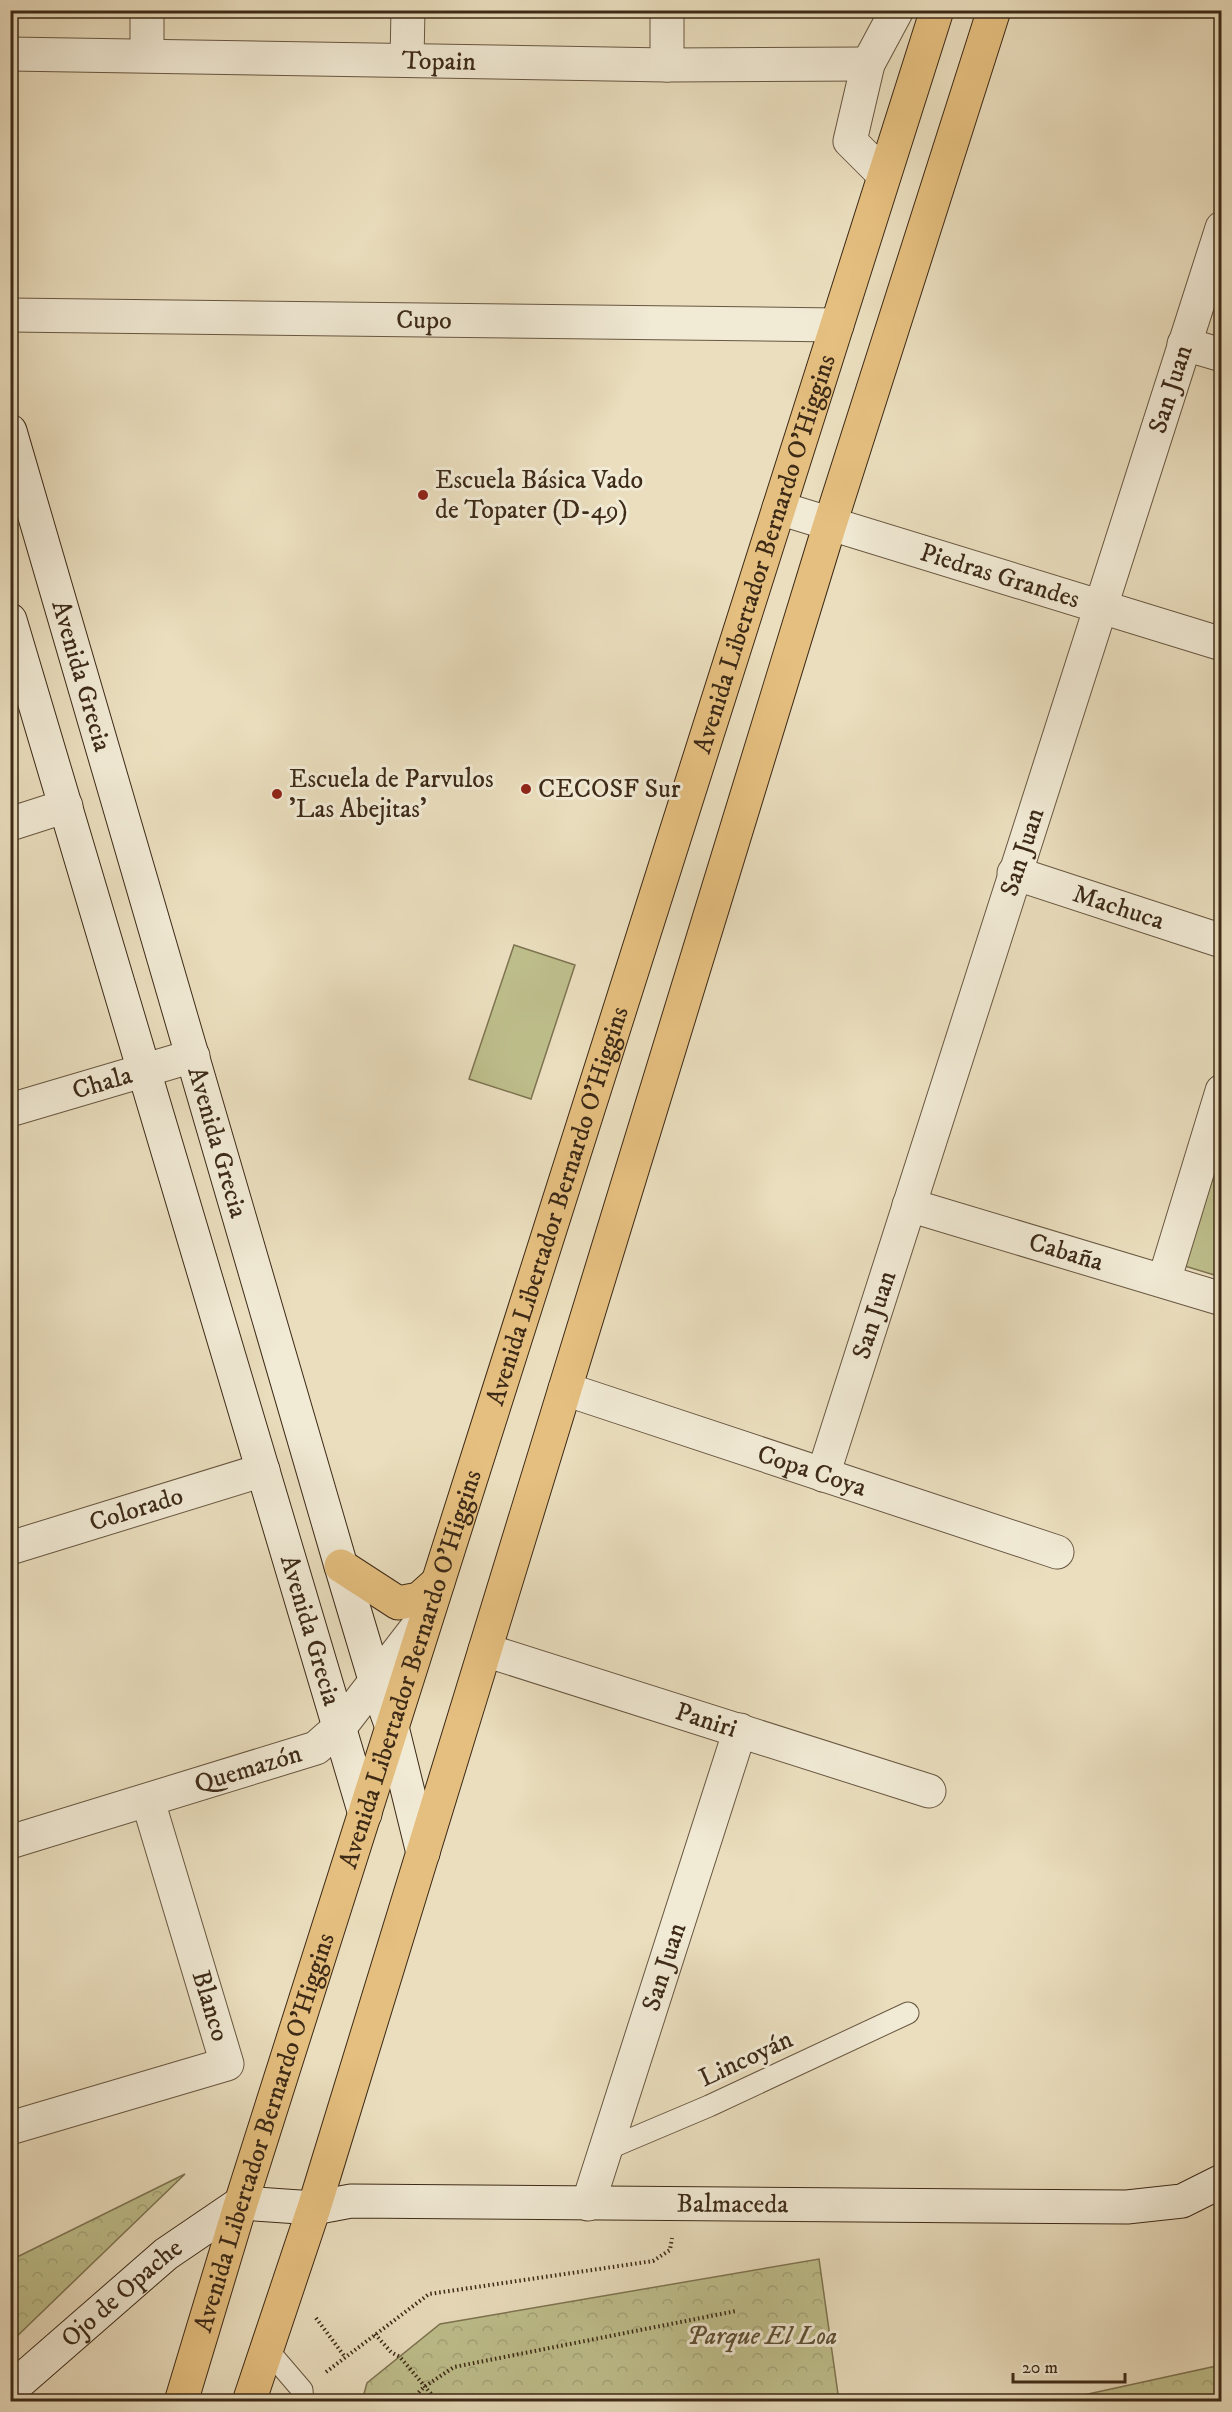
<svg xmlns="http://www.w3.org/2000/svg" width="1232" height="2412" font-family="'IM FELL DW Pica',serif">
<defs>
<pattern id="forest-crowns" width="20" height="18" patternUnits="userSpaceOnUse" patternTransform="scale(1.5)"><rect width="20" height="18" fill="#bebf8c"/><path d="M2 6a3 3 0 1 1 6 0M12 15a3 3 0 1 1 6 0" fill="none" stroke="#a4a478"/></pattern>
</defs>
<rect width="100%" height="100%" fill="#eadebe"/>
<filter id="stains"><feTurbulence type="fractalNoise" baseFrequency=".00333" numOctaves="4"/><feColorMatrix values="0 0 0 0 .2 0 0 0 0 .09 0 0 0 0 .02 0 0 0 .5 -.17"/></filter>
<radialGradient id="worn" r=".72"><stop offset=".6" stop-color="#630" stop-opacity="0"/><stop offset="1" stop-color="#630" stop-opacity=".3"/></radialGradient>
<g fill="#bebf8c" stroke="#7e7452" stroke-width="1.5">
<polygon points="514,945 575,965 531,1099 469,1079"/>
<polygon points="1221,1115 1221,1277 1178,1264"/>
</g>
<g fill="url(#forest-crowns)" stroke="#7e7452" stroke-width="1.5">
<polygon points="185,2174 11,2342 11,2260"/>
<polygon points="819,2259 839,2401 362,2401 367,2383 440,2324"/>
<polygon points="1221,2365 1221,2401 1059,2401 1079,2396"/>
</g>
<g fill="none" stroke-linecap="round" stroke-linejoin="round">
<g stroke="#685741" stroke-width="23">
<g id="lane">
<polyline points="605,2150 709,2106 908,2013"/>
<polyline points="266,2348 302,2390 303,2402"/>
</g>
</g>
<g stroke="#685741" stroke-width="35">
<g id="street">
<path id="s1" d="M10,54L667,65L868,64"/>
<polyline points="147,54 147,10"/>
<polyline points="407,60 408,10"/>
<polyline points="667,65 667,10"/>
<polyline points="884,175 850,141 868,64 897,10"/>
<path id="s2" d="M10,315L837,325"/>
<polyline points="1184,344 1222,355"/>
<path id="s3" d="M779,508L1222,644"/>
<polyline points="10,824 66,806"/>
<path id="s4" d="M1014,873L1222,941"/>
<path id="s5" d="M10,1110L193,1056"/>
<path id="s6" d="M909,1205L1222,1299"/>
<polyline points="1164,1281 1222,1091"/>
<path id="s7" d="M565,1389L1057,1552"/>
<path id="s8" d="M823,1475L1222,228"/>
<path id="s9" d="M10,1548L263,1470"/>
<path id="s10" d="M485,1650L929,1791"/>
<path id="s11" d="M10,1842L316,1748L340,1727L425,1617"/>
<polyline points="10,2128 227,2064 148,1801"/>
<path id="s12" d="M588,2204L740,1730"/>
</g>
</g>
<g stroke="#3d2a17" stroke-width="35">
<g id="secondary">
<path id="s13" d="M10,431L341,1566L376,1683L392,1727L423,1853"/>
<path id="s14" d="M10,620L365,1814"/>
<path id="s15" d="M10,2390L166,2254L241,2203L314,2208L351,2201L1127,2207L1182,2201L1222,2181"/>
</g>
</g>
<g stroke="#3d2a17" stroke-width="35">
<g id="primary">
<polyline points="341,1566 398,1603 419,1599 438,1582"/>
<path id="s16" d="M181,2402L241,2203L937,10"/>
<polyline points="249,2402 314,2208 830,524 994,10"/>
</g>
</g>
<g stroke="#3d2a17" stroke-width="4" stroke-dasharray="1.5 3" stroke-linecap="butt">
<polyline points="316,2318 345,2357"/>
<polyline points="375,2334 391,2352 400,2357 438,2402"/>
<polyline points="326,2372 429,2294 653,2261 670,2250 672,2238"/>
<polyline points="409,2402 424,2387 454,2367 736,2311"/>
<polyline points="1221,2402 1222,2401"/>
</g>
<use href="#lane" stroke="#f1ead5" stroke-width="21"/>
<use href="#street" stroke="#f1ead5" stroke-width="33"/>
<use href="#secondary" stroke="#f1ead5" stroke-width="33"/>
<use href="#primary" stroke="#e5bf7f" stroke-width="33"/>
</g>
<g fill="#8f2418" stroke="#f1ead5" stroke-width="2">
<circle cx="423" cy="495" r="6"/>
<circle cx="526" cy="789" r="6"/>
<circle cx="277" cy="794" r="6"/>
</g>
<g text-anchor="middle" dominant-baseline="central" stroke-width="6" stroke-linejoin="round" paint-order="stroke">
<g font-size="26" fill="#3d2a17" stroke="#f1ead5">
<text stroke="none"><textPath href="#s1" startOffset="429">Topain</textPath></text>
<text stroke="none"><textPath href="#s2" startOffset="414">Cupo</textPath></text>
<text stroke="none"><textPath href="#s8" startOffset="1140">San Juan</textPath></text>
<text stroke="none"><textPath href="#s16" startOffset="1938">Avenida Libertador Bernardo O'Higgins</textPath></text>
<text stroke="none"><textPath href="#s3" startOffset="231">Piedras Grandes</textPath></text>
<text stroke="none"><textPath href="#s13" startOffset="255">Avenida Grecia</textPath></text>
<text stroke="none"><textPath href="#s8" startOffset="654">San Juan</textPath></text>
<text stroke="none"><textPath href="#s4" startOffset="110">Machuca</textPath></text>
<text stroke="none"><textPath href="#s5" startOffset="96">Chala</textPath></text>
<text stroke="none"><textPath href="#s13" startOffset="741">Avenida Grecia</textPath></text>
<text stroke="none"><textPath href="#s16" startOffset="1254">Avenida Libertador Bernardo O'Higgins</textPath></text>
<text stroke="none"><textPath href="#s6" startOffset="164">Cabaña</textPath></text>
<text stroke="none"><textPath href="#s8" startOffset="168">San Juan</textPath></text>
<text stroke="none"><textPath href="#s7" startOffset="260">Copa Coya</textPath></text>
<text stroke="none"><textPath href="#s9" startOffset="132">Colorado</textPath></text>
<text stroke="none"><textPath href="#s14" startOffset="1054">Avenida Grecia</textPath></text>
<text stroke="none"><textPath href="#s16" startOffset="768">Avenida Libertador Bernardo O'Higgins</textPath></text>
<text stroke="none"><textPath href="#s10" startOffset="232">Paniri</textPath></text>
<text stroke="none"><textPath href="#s11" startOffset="249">Quemazón</textPath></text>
<text stroke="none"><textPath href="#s12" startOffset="249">San Juan</textPath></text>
<text transform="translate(210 2006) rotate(73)">Blanco</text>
<text transform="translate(746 2059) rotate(-25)">Lincoyán</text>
<text stroke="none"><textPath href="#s16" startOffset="282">Avenida Libertador Bernardo O'Higgins</textPath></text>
<text stroke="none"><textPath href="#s15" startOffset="790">Balmaceda</textPath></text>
<text stroke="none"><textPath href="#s15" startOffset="148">Ojo de Opache</textPath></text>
</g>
<g font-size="26" fill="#3d2a17" stroke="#f1ead5" text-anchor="start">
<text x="435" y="480">Escuela Básica Vado<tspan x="435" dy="30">de Topater (D-49)</tspan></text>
<text x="289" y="779">Escuela de Parvulos<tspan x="289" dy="30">'Las Abejitas'</tspan></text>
<text x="538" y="789">CECOSF Sur</text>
</g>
<g font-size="26" font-style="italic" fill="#5d4f34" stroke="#f1ead5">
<text x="762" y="2336">Parque El Loa</text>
</g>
</g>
<rect width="1232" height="2412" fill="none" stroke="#eadebe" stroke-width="36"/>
<rect x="12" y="12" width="1208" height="2388" fill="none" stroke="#3d2a17" stroke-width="3"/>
<rect x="18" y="18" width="1196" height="2376" fill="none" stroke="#3d2a17" stroke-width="1.5"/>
<path d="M1013 2373v9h112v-9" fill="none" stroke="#3d2a17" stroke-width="3"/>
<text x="1022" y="2373" font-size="18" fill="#3d2a17" stroke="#f1ead5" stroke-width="4.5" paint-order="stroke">20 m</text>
<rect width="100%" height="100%" filter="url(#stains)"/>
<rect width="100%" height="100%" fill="url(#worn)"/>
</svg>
